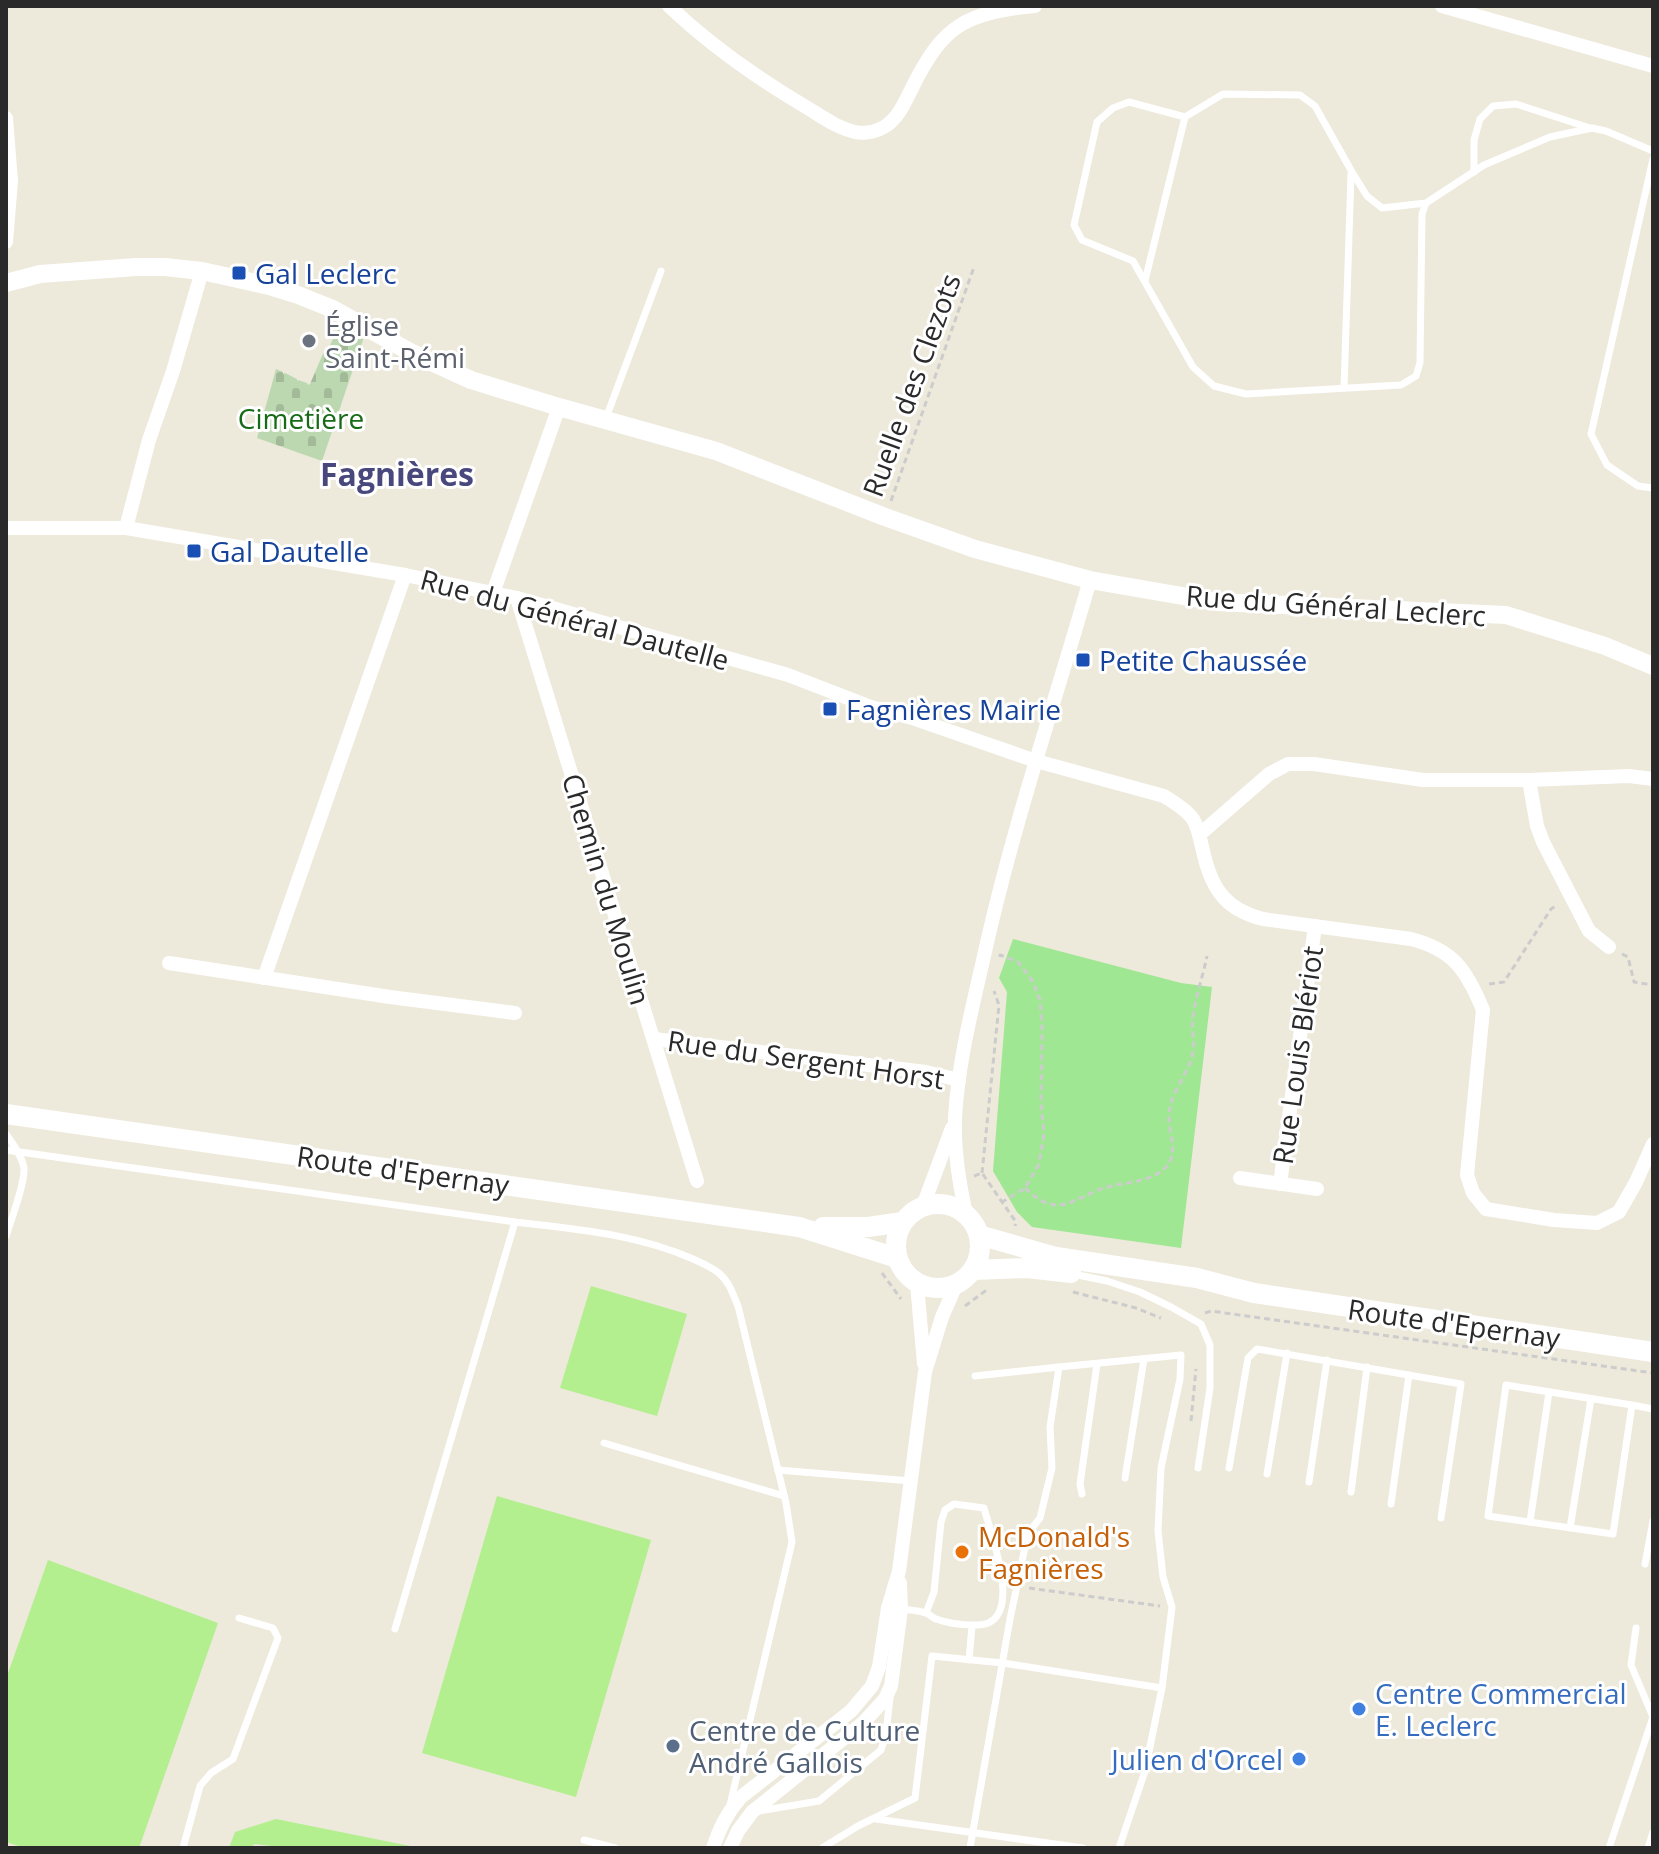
<svg xmlns="http://www.w3.org/2000/svg" width="1659" height="1854" font-family="'Open Sans',sans-serif">
<defs>
<pattern id="cemetery-stones" width="16" height="16" patternUnits="userSpaceOnUse" patternTransform="scale(2)"><rect width="16" height="16" fill="#bcd8b1"/><path d="M2 7V4a2 2 0 0 1 4 0v3zM10 15v-3a2 2 0 0 1 4 0v3z" fill="#a2ba98"/></pattern>
</defs>
<rect width="100%" height="100%" fill="#ede9db"/>
<polygon fill="#a0e794" points="1013,939 1181,983 1212,987 1181,1248 1032,1227 1017,1212 993,1171 1007,992 999,978"/>
<polygon fill="url(#cemetery-stones)" points="340,322 364,337 322,461 257,438 276,369 283,372 283,374 285,373 297,379 297,381 298,380 307,383 308,385 310,384 325,349 330,351 329,348 335,334 338,333 337,329"/>
<g fill="#b3ef8f">
<polygon points="591,1286 687,1314 657,1416 560,1388"/>
<polygon points="497,1496 651,1540 576,1797 422,1753"/>
<polygon points="48,1560 218,1623 139,1848 25,1848 6,1842 6,1679"/>
<polygon points="276,1819 420,1848 287,1848 255,1844 249,1848 229,1848 235,1832"/>
</g>
<g fill="none" stroke-linecap="round" stroke-linejoin="round">
<g stroke="#ccc" stroke-width="3" stroke-dasharray="6 4" stroke-linecap="butt">
<polyline points="891,501 974,267"/>
<polyline points="1622,954 1628,957 1634,982 1653,985"/>
<polyline points="1000,957 1000,955 1018,962 1033,982 1040,1000 1042,1026 1041,1104 1044,1134 1039,1164 1025,1188 1002,1202"/>
<polyline points="1489,984 1504,982 1551,909 1557,905"/>
<polyline points="982,1173 999,1005 994,991"/>
<polyline points="974,1176 982,1173 1016,1222 1015,1226"/>
<path d="M1025,1188C1054,1215 1064,1205 1096,1191C1118,1181 1147,1185 1165,1168C1180,1153 1168,1133 1169,1115C1170,1092 1189,1074 1193,1052C1195,1041 1191,1028 1193,1016C1196,995 1203,976 1207,956"/>
<polyline points="882,1273 901,1299"/>
<polyline points="1073,1292 1136,1308 1161,1318"/>
<polyline points="965,1306 988,1289"/>
<polyline points="1205,1313 1211,1311 1653,1373"/>
<polyline points="1191,1421 1196,1369"/>
<polyline points="1029,1588 1160,1606"/>
</g>
<g stroke="#fff" stroke-width="7">
<polyline points="1653,159 1591,434 1607,465 1638,486 1653,488"/>
<polyline points="1474,172 1474,140 1480,119 1493,106 1516,104 1590,128"/>
<polyline points="1426,203 1422,214 1420,363 1416,376 1401,385 1246,394 1214,386 1193,367 1133,261 1082,240 1074,225 1097,122 1113,108 1129,102 1185,117 1223,94 1300,95 1315,106 1352,172 1367,196 1382,208 1426,203 1484,165 1550,137 1592,128 1606,131 1653,151"/>
<polyline points="1145,281 1185,117"/>
<polyline points="1344,388 1351,174"/>
<polyline points="606,418 661,271"/>
<path d="M6,1134C13,1144 22,1156 24,1168C25,1184 11,1220 6,1236"/>
<path d="M6,1150L515,1222C575,1229 637,1234 693,1259C702,1263 712,1267 720,1274C730,1283 733,1295 738,1306L786,1503L792,1542L730,1805"/>
<polyline points="1073,1274 1107,1281 1140,1292 1171,1307 1201,1324 1210,1345 1210,1388 1198,1468"/>
<polyline points="975,1376 1059,1367"/>
<polyline points="1632,1405 1613,1534 1488,1516 1506,1385 1632,1405 1653,1409"/>
<polyline points="604,1443 784,1496"/>
<polyline points="1229,1468 1248,1358 1257,1349 1461,1384 1441,1518"/>
<polyline points="778,1470 911,1481"/>
<polyline points="1267,1474 1287,1353"/>
<polyline points="1125,1478 1144,1359"/>
<polyline points="1309,1482 1327,1360"/>
<polyline points="1351,1492 1367,1367"/>
<polyline points="1082,1494 1080,1484 1097,1364"/>
<polyline points="1391,1504 1409,1375"/>
<polyline points="1530,1522 1549,1392"/>
<polyline points="1570,1528 1591,1399"/>
<polyline points="1645,1564 1653,1521"/>
<path d="M901,1609C908,1610 918,1610 926,1613C930,1614 932,1618 936,1619C947,1623 963,1625 974,1625C1028,1628 991,1535 984,1508L954,1504L945,1510L941,1522L934,1592L926,1613"/>
<polyline points="395,1629 515,1222"/>
<polyline points="969,1660 972,1626"/>
<polyline points="759,1811 819,1801 881,1750 886,1734 890,1697"/>
<polyline points="876,1819 1083,1848"/>
<polyline points="584,1840 615,1848"/>
<polyline points="183,1848 200,1786 211,1773 233,1759 278,1638 273,1628 239,1618"/>
<polyline points="822,1848 858,1826 915,1798 932,1656 1003,1663 1162,1688"/>
<polyline points="970,1848 1010,1619 1028,1533 1040,1518 1052,1468 1050,1427 1059,1367 1181,1355 1180,1379 1161,1468 1158,1531 1163,1577 1172,1607 1162,1688 1145,1771 1119,1848"/>
<polyline points="1609,1848 1653,1717 1631,1665 1636,1628"/>
<polyline points="1648,1848 1653,1832"/>
</g>
<g stroke="#fff" stroke-width="14">
<path d="M669,6C710,45 757,78 806,107C821,116 837,128 855,132C865,134 875,132 884,127C898,119 905,102 912,88C943,25 965,13 1035,6"/>
<polyline points="1442,6 1653,66"/>
<polyline points="6,118 11,181 6,242"/>
<path d="M6,528H126L405,575L517,598L788,675L871,707L912,718L1036,761L1164,796C1173,802 1186,809 1193,819C1199,829 1201,844 1204,855C1212,890 1227,910 1263,919L1411,939C1454,950 1467,971 1483,1010L1467,1175L1473,1193L1486,1209L1554,1220L1597,1223L1619,1212L1636,1182L1653,1144"/>
<polyline points="126,528 149,440 173,371 202,271"/>
<polyline points="493,593 559,407"/>
<polyline points="517,598 697,1181"/>
<polyline points="1529,780 1537,826 1543,842 1589,931 1609,947"/>
<polyline points="1199,835 1269,774 1288,764 1314,764 1423,780 1529,780 1629,776 1653,779"/>
<polyline points="169,963 390,997 515,1013"/>
<polyline points="264,978 405,575"/>
<polyline points="654,1039 926,1072 959,1080"/>
<polyline points="1240,1178 1317,1189"/>
<polyline points="1280,1184 1315,926"/>
<polyline points="923,1206 952,1128"/>
<path d="M966,1214C959,1183 954,1150 955,1118C958,1063 972,1009 984,956C1012,829 1054,705 1090,580"/>
<polyline points="917,1284 924,1364"/>
<path d="M713,1848C720,1827 727,1813 741,1797L851,1711L872,1686L879,1667L888,1608L899,1571L925,1372L942,1317L956,1285"/>
<polyline points="730,1848 738,1831 752,1812 863,1723 885,1699 891,1686 901,1609 900,1583"/>
</g>
<polyline stroke="#fff" stroke-width="18" points="6,283 40,274 136,267 165,267 202,271 269,286 298,295 333,309 412,353 471,380 559,407 716,451 885,517 975,549 1090,580 1217,602 1506,615 1605,646 1653,666"/>
<g stroke="#fff" stroke-width="20">
<polyline points="6,1114 799,1227 897,1258"/>
<circle cx="938" cy="1246" r="42"/>
<polyline points="823,1227 868,1227 903,1222"/>
<polyline points="979,1235 1056,1257 1197,1278 1254,1293 1653,1352"/>
<polyline points="973,1270 1027,1268 1071,1273"/>
</g>
</g>
<g fill="#1a4fb4" stroke="#fff" stroke-width="3">
<rect x="231" y="265" width="16" height="16" rx="4"/>
<rect x="186" y="543" width="16" height="16" rx="4"/>
<rect x="1075" y="652" width="16" height="16" rx="4"/>
<rect x="822" y="701" width="16" height="16" rx="4"/>
</g>
<circle fill="#6b7280" stroke="#fff" stroke-width="3" cx="309" cy="341" r="8"/>
<circle fill="#e8710a" stroke="#fff" stroke-width="3" cx="962" cy="1552" r="8"/>
<g fill="#3f7fe0" stroke="#fff" stroke-width="3">
<circle cx="1359" cy="1709" r="8"/>
<circle cx="1299" cy="1759" r="8"/>
</g>
<circle fill="#5c6f8a" stroke="#fff" stroke-width="3" cx="673" cy="1746" r="8"/>
<g text-anchor="middle" dominant-baseline="central" stroke-width="6" stroke-linejoin="round" paint-order="stroke">
<g font-size="28" fill="#164399" stroke="#fff" text-anchor="start">
<text x="255" y="273">Gal Leclerc</text>
<text x="210" y="551">Gal Dautelle</text>
<text x="1099" y="660">Petite Chaussée</text>
<text x="846" y="709">Fagnières Mairie</text>
</g>
<g font-size="28" fill="#5b616d" stroke="#fff" text-anchor="start">
<text x="325" y="325">Église<tspan x="325" dy="32">Saint-Rémi</tspan></text>
</g>
<g font-size="28" fill="#2a2a2a" stroke="#fff">
<text transform="translate(911 385) rotate(-70)">Ruelle des Clezots</text>
<text transform="translate(1336 605) rotate(4)">Rue du Général Leclerc</text>
<text transform="translate(575 619) rotate(15)">Rue du Général Dautelle</text>
<text transform="translate(607 889) rotate(73)">Chemin du Moulin</text>
<text transform="translate(1297 1055) rotate(-82)">Rue Louis Blériot</text>
<text transform="translate(806 1059) rotate(8)">Rue du Sergent Horst</text>
<text transform="translate(403 1170) rotate(8)">Route d'Epernay</text>
<text transform="translate(1454 1323) rotate(8)">Route d'Epernay</text>
</g>
<g font-size="28" fill="#176b16" stroke="#fff">
<text x="301" y="418">Cimetière</text>
</g>
<g font-size="28" fill="#c56008" stroke="#fff" text-anchor="start">
<text x="978" y="1536">McDonald's<tspan x="978" dy="32">Fagnières</tspan></text>
</g>
<g font-size="28" fill="#366cbe" stroke="#fff" text-anchor="start">
<text x="1375" y="1693">Centre Commercial<tspan x="1375" dy="32">E. Leclerc</tspan></text>
<text x="1283" y="1759" text-anchor="end">Julien d'Orcel</text>
</g>
<g font-size="28" fill="#4e5e75" stroke="#fff" text-anchor="start">
<text x="689" y="1730">Centre de Culture<tspan x="689" dy="32">André Gallois</tspan></text>
</g>
<g font-size="32" font-weight="bold" fill="#48487d" stroke="#fff">
<text x="397" y="473">Fagnières</text>
</g>
</g>
<rect width="1659" height="1854" fill="none" stroke="#2a2a2a" stroke-width="16"/>
</svg>
